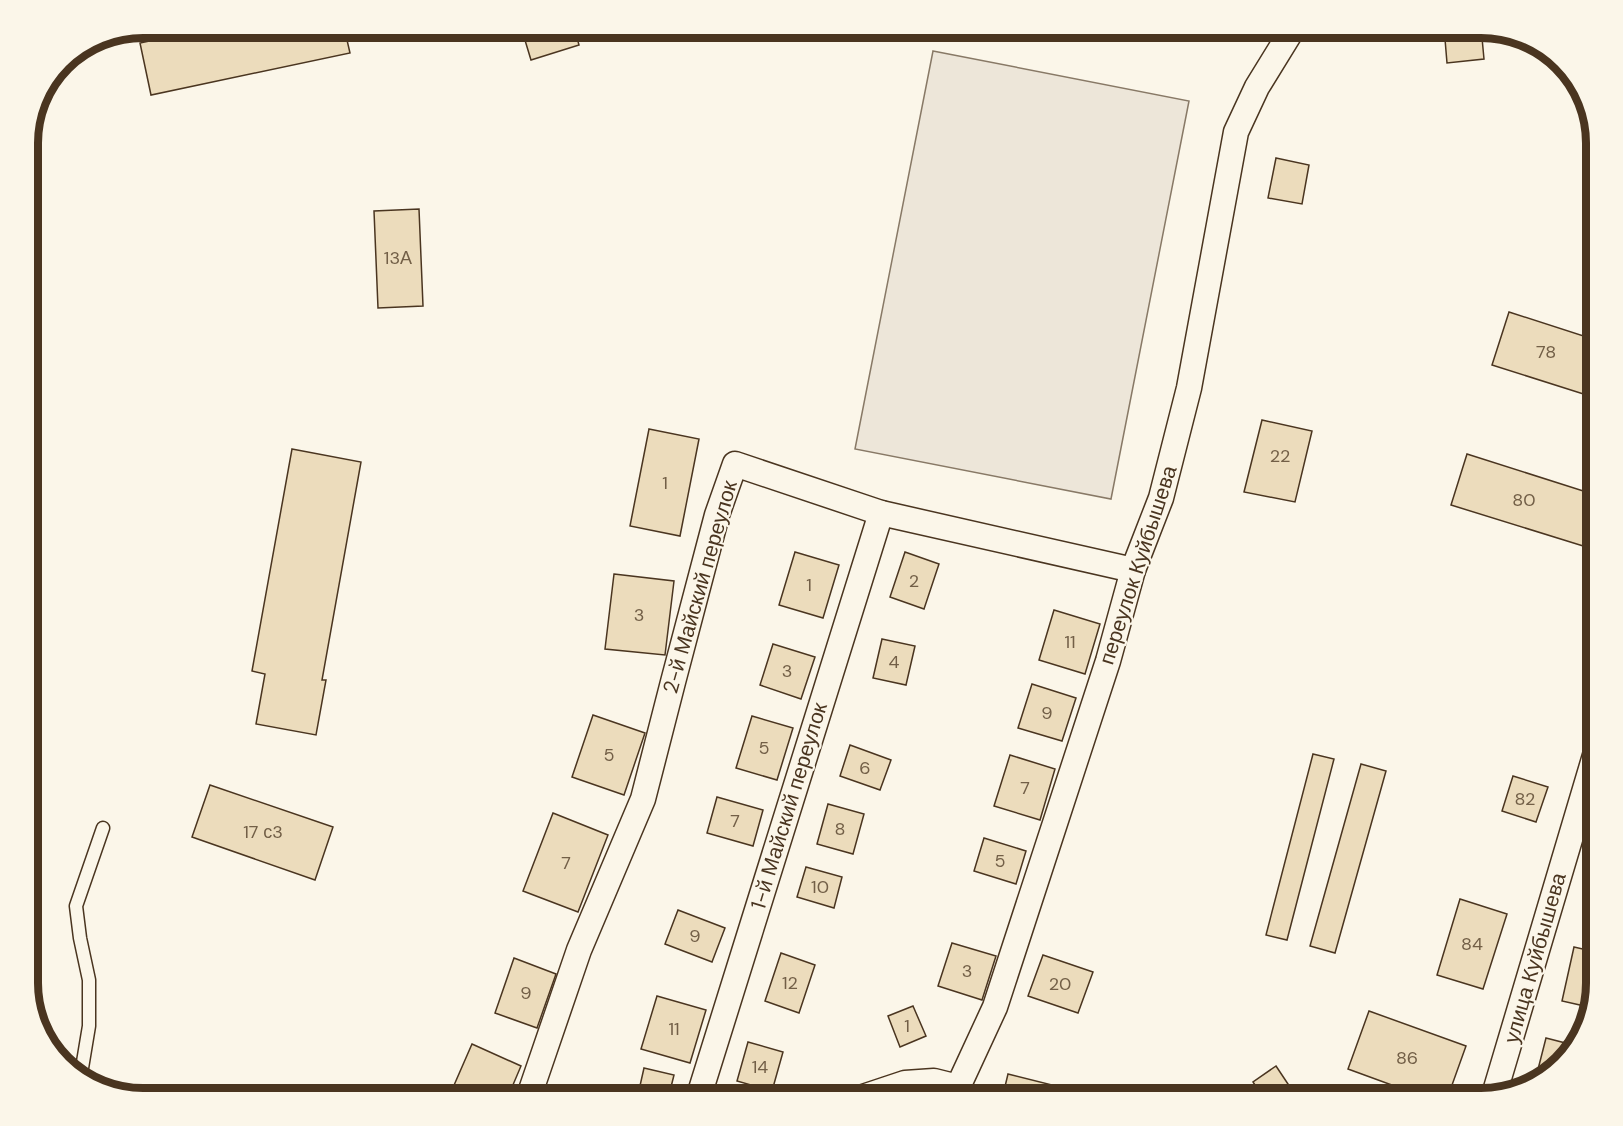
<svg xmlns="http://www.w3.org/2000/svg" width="1623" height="1126" font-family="'DM Sans',sans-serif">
<rect width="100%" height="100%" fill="#fbf6e9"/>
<polygon fill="#ede6d9" stroke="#887966" stroke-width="1.5" points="933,51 1189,101 1111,499 855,449"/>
<g fill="#ecdcbc" stroke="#4a3520" stroke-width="1.5">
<polygon points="215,27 344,27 350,53 151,95 140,43"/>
<polygon points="521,27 574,27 579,45 531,60"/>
<polygon points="1444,27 1481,27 1484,59 1447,63"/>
<polygon points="1580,86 1584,91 1587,106 1575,102"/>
<polygon points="1276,158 1309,165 1302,204 1268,198"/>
<polygon points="419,209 423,306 378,308 374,211"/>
<polygon points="1509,312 1596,340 1596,398 1492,365"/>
<polygon points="1262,420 1312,431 1295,502 1244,492"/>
<polygon points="649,429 699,439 680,536 630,526"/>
<polygon points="292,449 361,462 322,680 326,680 316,735 256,724 265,674 252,671"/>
<polygon points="1467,454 1596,495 1596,550 1451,505"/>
<polygon points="795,552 839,565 823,618 779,605"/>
<polygon points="905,552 939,564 924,609 890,597"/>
<polygon points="614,574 674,581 665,655 605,649"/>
<polygon points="1054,610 1100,624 1085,674 1039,660"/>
<polygon points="882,639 915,646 906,685 873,678"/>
<polygon points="773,644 815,657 801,699 760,685"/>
<polygon points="1032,684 1076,698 1062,741 1018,728"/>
<polygon points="593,715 645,733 624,795 572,777"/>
<polygon points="752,716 793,728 777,780 736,768"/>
<polygon points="850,745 891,760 880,790 840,776"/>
<polygon points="1313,754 1334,759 1287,940 1266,935"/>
<polygon points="1010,755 1055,769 1040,820 994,806"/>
<polygon points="1361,764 1386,771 1335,953 1310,946"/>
<polygon points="1513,776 1548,787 1536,822 1502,811"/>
<polygon points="210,785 333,827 315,880 192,837"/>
<polygon points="717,797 763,810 753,846 707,833"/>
<polygon points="828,804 864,814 853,854 817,844"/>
<polygon points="553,813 608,835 578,912 523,891"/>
<polygon points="27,834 38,838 27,867"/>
<polygon points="984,838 1026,851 1016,884 974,871"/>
<polygon points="806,867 842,877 834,908 797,897"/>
<polygon points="1596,867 1596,912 1585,909"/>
<polygon points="1460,899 1507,914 1483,989 1437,975"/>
<polygon points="678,910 725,928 712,962 665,944"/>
<polygon points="952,943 996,956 982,1000 938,986"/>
<polygon points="1574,947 1596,952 1596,982 1589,1007 1562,1001"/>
<polygon points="781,953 815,965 799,1013 765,1001"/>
<polygon points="1043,955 1093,972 1078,1013 1028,996"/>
<polygon points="514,958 556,974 537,1028 495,1013"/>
<polygon points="657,996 706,1010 690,1063 641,1049"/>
<polygon points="913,1006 926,1036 900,1047 888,1016"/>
<polygon points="1369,1011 1466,1046 1447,1099 1430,1099 1348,1069"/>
<polygon points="1546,1038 1577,1046 1538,1084 1534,1085"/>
<polygon points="748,1042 783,1052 772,1091 737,1081"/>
<polygon points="472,1044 521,1066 507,1099 448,1099"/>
<polygon points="1276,1066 1298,1099 1264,1099 1253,1082"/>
<polygon points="644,1068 674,1075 668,1099 637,1099"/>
<polygon points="1008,1074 1068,1089 1065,1099 1002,1099"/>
</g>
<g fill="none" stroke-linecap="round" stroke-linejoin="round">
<g stroke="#4a3520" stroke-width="15">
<polyline id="service" points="80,1080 89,1026 89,980 80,938 76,906 103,828"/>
</g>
<g stroke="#4a3520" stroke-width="27">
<g id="minor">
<polyline points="1494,1095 1596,752"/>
<polyline points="528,1099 579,950 643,799 673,682 717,515 735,464 881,513 1133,570"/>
<polyline points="698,1099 881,513"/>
<polyline points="857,1099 905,1083 934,1081 958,1087"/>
<polyline points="955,1099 958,1087 995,1007 1108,661 1133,570 1161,498 1189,388 1236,132 1257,87 1294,27"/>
</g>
</g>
<use href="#service" stroke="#fbf6e9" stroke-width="12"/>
<use href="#minor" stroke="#fbf6e9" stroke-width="24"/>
</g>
<g text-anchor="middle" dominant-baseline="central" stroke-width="4.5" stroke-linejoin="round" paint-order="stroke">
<g font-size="18" fill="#725f47">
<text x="398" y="258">13А</text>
<text x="1546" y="352">78</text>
<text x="1280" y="456">22</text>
<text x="665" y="483">1</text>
<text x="1524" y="500">80</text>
<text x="914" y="581">2</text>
<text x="809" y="585">1</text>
<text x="639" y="615">3</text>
<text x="1070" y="642">11</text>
<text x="894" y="662">4</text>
<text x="787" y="671">3</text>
<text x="1047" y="713">9</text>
<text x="764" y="748">5</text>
<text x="609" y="755">5</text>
<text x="865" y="768">6</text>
<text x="1025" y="788">7</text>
<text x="1525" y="799">82</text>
<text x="735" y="821">7</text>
<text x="840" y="829">8</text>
<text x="263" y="832">17 с3</text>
<text x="1000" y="861">5</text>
<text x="566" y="863">7</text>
<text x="820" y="887">10</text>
<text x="695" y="936">9</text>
<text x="1472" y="944">84</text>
<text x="967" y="971">3</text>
<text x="790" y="983">12</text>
<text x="1060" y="984">20</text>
<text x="526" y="993">9</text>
<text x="907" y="1026">1</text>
<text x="674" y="1029">11</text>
<text x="1407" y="1058">86</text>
<text x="760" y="1067">14</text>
</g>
<g font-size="21" fill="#4a3520" stroke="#fbf6e9">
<text transform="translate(1138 565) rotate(-72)">переулок Куйбышева</text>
<text transform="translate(700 587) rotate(-74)">2-й Майский переулок</text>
<text transform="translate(789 806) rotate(-73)">1-й Майский переулок</text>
<text transform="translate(1535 958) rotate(-74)">улица Куйбышева</text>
</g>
</g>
<path d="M0 0H1623V1126H0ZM143 38H1481A105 105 0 0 1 1586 143V983A105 105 0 0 1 1481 1088H143A105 105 0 0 1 38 983V143A105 105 0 0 1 143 38Z" fill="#fbf6e9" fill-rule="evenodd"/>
<path fill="none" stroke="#4a3520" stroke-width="8" d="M143 38H1481A105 105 0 0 1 1586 143V983A105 105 0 0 1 1481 1088H143A105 105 0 0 1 38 983V143A105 105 0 0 1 143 38Z"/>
</svg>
